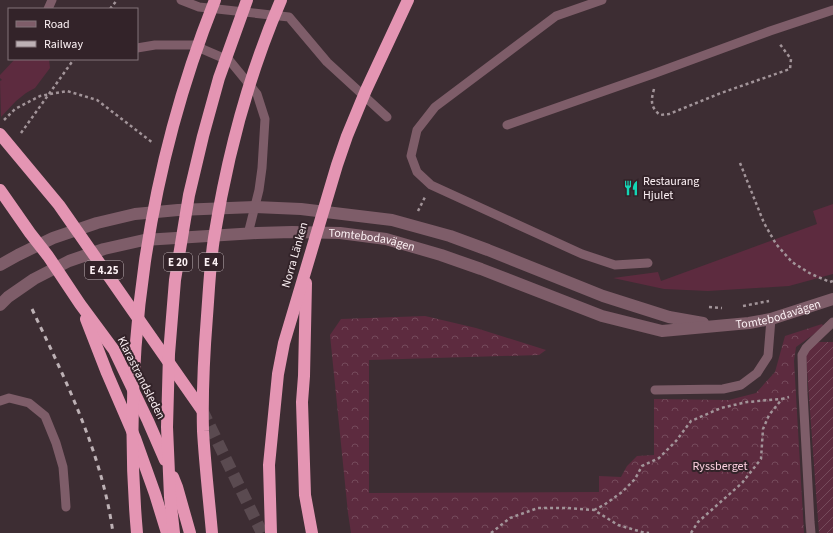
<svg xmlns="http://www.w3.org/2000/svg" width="833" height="533" font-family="'Source Sans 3',sans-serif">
<defs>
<pattern id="forest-crowns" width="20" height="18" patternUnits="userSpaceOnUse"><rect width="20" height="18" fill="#5d2b3f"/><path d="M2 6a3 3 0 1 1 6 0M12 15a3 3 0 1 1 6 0" fill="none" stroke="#754a5b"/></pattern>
<pattern id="garden-furrows" width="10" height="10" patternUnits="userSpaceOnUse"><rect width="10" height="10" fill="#5d2b3f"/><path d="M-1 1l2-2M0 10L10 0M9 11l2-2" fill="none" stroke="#754a5b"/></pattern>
</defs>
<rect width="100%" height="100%" fill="#3d2d33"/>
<g fill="#5d2b3f">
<polygon points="15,59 49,59 50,68 35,88 26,93 16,101 1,117 0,81 2,80 0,78 0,75"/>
<polygon points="833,204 833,274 789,286 708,291 664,289 613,278 658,272 661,281 817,224 813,211"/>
</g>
<polygon fill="url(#forest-crowns)" points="425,316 476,328 546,350 539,355 369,360 369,493 599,492 599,476 621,477 627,466 637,456 654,455 654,399 729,400 756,393 775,372 785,336 822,324 824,327 796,347 794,361 804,533 351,533 348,513 330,335 341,319"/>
<polygon fill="url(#garden-furrows)" points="819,342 833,342 833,533 819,533 806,356 811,346"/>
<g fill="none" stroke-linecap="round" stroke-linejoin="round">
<polyline stroke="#5a4a50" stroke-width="12" stroke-dasharray="12 6" stroke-linecap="butt" points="202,410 262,533"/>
<g stroke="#a29499" stroke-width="2.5" stroke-dasharray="3 3" stroke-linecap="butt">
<polyline points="110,9 117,0"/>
<path d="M654,89C651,100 650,107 660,115L669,114L721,93L790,69L791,59L779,43"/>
<polyline points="4,120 15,109 40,96 67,91 97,100 153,143"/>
<polyline points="21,133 74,59"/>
<polyline points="740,163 764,223 776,244 792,262 811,274 830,282 833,281"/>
<polyline points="418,211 425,197"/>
<polyline points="743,306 769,301"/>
<polyline points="709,307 722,308"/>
<polyline points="594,510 604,505 622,492 635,479 642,466 659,458 676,441 691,421 721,408 747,402 782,399"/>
<polyline points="491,533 510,518 538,508 567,508 594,510 618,525 642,532 649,533"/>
<polyline points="691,533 698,522 742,483 761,459 763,429 769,415 782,399 789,397"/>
</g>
<g stroke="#7e5d69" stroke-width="9">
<polyline points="181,0 199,7 289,17 327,62 387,117"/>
<polyline points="602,0 556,16 435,107 417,130 411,156 417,172 431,185 582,254 615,265 648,263"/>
<polyline points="48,9 52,0"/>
<polyline points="137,48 155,45 193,45 230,61 257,94 265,119 262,168 259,190 248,234"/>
<polyline points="507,125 653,74 770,31 833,10"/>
<polyline points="655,390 723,389 741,385 757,373 768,356 771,319"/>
<polyline points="0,401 9,398 29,403 45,416 56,443 63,467 65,492 66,507"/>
<polyline points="811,533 810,522 803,393 802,355 806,348 833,322"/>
</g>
<g stroke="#7e5d69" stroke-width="12">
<polyline points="0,265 18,255 53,238 97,223 135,214 178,210 255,207 301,209 392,220 450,236 488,250 603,296 669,317 703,323"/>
<path id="s1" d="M0,305L8,297L34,279L69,261L104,249L144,240L257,233L292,232L340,233L386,239L441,255L481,269L602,316L662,331L749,323L771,319L833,299"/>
</g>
<g stroke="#e495b3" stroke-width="12">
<polyline points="0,134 59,205 202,410"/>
<polyline points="0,190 30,233 48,256 80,304 114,350 148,421 165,460"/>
<polyline points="306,283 304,376 302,402 305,495 312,533"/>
<polyline points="86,319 107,373 135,438 155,494 167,533"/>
<polyline points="173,477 177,487 190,533"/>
<path d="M137,533C121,353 148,168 215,0"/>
<polyline points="174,533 170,497 167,427 169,354 175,280 189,195 203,136 219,78 247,0"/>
<path d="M212,533C209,499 205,465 203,431C202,392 204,354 207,316C209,290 210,264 214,238C227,157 248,76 281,0"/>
<polyline points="271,533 269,465 278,374 284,343 337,165 347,136 366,90 408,0"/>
</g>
<path stroke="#bdb1b5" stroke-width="3" stroke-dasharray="5 5" stroke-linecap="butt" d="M32,309C66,381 102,453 113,533"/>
</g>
<defs>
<g id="restaurant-bare" transform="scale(1.2)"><path d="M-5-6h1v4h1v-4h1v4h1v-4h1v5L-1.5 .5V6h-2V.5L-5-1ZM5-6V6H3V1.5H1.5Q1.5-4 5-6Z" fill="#13d5b4" stroke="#332329" stroke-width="2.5" paint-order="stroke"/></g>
</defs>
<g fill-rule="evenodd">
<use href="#restaurant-bare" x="631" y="188"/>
</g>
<g text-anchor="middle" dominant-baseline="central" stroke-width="4" stroke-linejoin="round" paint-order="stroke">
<g fill="#332329" stroke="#c0b3b7" stroke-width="1">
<rect x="164" y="253" width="28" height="18" rx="3"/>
<rect x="199" y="253" width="24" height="18" rx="3"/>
<rect x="85" y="261" width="38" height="18" rx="3"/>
</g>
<g font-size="11" font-weight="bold" fill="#fcf1f4">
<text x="178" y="262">E 20</text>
<text x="211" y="262">E 4</text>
<text x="104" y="270">E 4.25</text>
</g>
<g font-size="12" fill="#fcf1f4" stroke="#332329" text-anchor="start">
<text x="643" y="181">Restaurang<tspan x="643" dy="14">Hjulet</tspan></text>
</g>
<g font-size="12" fill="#fcf1f4" stroke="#332329">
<text stroke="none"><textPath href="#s1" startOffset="389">Tomtebodavägen</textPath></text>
<text transform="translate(295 255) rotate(-74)">Norra Länken</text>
<text stroke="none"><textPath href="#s1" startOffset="812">Tomtebodavägen</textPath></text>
<text transform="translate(141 378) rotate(63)">Klarastrandsleden</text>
</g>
<g font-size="12" fill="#fdd1e0" stroke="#332329">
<text x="720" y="466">Ryssberget</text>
</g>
</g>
<rect x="8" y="8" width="130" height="52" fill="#332329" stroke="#83757a"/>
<rect x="16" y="21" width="20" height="6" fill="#7e5d69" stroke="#83757a"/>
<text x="44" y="28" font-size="12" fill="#fcf1f4">Road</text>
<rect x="16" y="41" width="20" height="6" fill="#bdb1b5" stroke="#83757a"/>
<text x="44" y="48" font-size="12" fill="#fcf1f4">Railway</text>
</svg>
